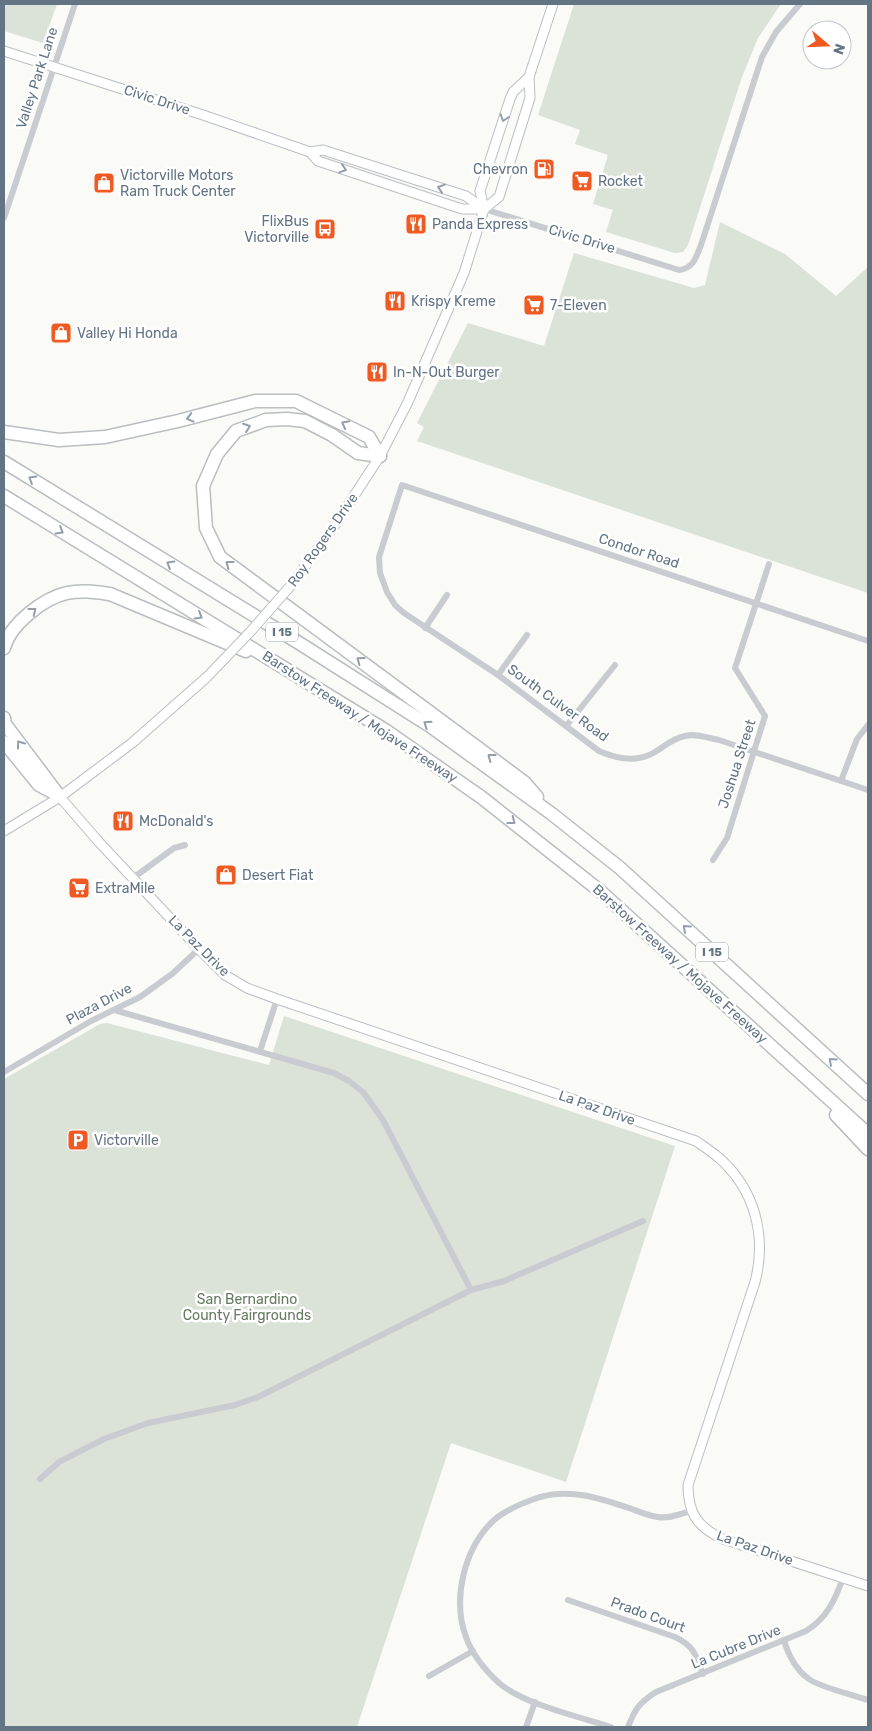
<svg xmlns="http://www.w3.org/2000/svg" width="872" height="1731" font-family="Rubik,sans-serif">
<rect width="100%" height="100%" fill="#fafaf7"/>
<g fill="#dbe2d8">
<polygon points="4,4 57,4 43,43 4,31"/>
<polygon points="574,4 781,4 758,38 742,77 688,245 683,252 675,253 606,232 613,210 593,204 608,155 575,144 580,130 538,115"/>
<polygon points="720,222 785,254 836,296 868,267 868,593 417,441 424,427 417,423 468,323 544,346 574,253 694,288 705,285"/>
<polygon points="284,1016 675,1146 566,1482 451,1443 357,1727 4,1727 4,1079 100,1024 107,1023 269,1065"/>
</g>
<g fill="none" stroke-linecap="round" stroke-linejoin="round">
<g stroke="#babfc4" stroke-width="11">
<g id="secondary">
<polyline points="4,51 203,115 310,152 323,150 466,196 484,209"/>
<polyline points="310,152 318,161 462,209 484,209"/>
<polyline points="484,209 499,197 530,98 529,77 553,4"/>
<polyline points="293,583 337,522 380,456 407,404 464,273 484,209 480,191 510,99 513,92 529,77"/>
<path d="M60,797L98,841L199,949L225,975L247,988L277,999L696,1141C703,1146 711,1151 718,1157C755,1189 767,1236 755,1282L688,1485C688,1513 697,1527 723,1539L868,1586"/>
<polyline points="4,831 60,797 132,743 207,677"/>
</g>
</g>
<g stroke="#babec1" stroke-width="15">
<g id="highway">
<polyline points="4,432 59,440 105,437 178,421 255,401 296,401 369,437 380,456"/>
<polyline points="380,456 358,453 332,435 305,421 287,419 266,420 236,431 217,454 203,486 206,528 220,557 524,782 537,797"/>
<polyline points="4,462 299,643 430,726 552,814 620,868 868,1094"/>
<polyline points="4,496 385,730 481,797 600,891 868,1134"/>
<path d="M4,648C10,624 44,598 67,593C82,590 95,592 110,594L246,651"/>
<polyline points="4,718 5,724 60,797"/>
<polyline points="4,742 39,785 54,793"/>
<polyline points="836,1115 868,1149"/>
</g>
</g>
<g stroke="#c8ccd0" stroke-width="6">
<path d="M484,209L679,270C694,268 696,257 701,245L762,57L776,32L800,4"/>
<polyline points="4,218 75,4"/>
<polyline points="425,628 447,595"/>
<path d="M868,641L402,485L379,557L380,573L387,592L395,605L404,613L498,675L599,751C617,759 637,763 655,752C665,746 673,738 685,736C696,733 708,738 719,740L868,790"/>
<polyline points="498,675 527,635"/>
<polyline points="567,725 615,665"/>
<polyline points="841,781 857,739 868,725"/>
<polyline points="713,860 727,838 765,716 735,668 769,564"/>
<polyline points="133,878 174,848 185,845"/>
<polyline points="114,1010 334,1073 349,1081 363,1092 383,1120 471,1290"/>
<polyline points="260,1051 277,999"/>
<polyline points="4,1072 91,1021 140,997 172,974 199,949"/>
<polyline points="40,1479 59,1462 104,1439 148,1423 235,1405 258,1397 471,1290 504,1281 643,1221"/>
<path d="M568,1600L675,1637C694,1646 696,1655 703,1674"/>
<path d="M784,1640C788,1655 797,1671 809,1679C819,1687 854,1695 868,1700"/>
<polyline points="429,1676 473,1651"/>
<polyline points="526,1727 535,1702"/>
<path d="M611,1727C580,1717 523,1704 499,1683C486,1671 472,1654 466,1637C452,1599 464,1549 493,1521C505,1510 525,1502 540,1497C572,1488 602,1499 632,1509C640,1512 649,1516 658,1517C669,1519 680,1514 691,1511"/>
<path d="M628,1727C635,1709 639,1703 656,1692L806,1631C827,1618 835,1600 843,1578"/>
</g>
<use href="#secondary" stroke="#fff" stroke-width="9"/>
<use href="#highway" stroke="#fff" stroke-width="12"/>
<g stroke="#babfc4" stroke-width="11" stroke-linecap="butt">
<polyline id="secondary-bridge" points="207,677 251,631 293,583"/>
</g>
<use href="#secondary-bridge" stroke="#fff" stroke-width="9"/>
</g>
<defs><path id="oneway-chevron" d="M-2-3.5L2.5 0L-2 3.5" fill="none" stroke-width="1.6" stroke-linecap="round" stroke-linejoin="round" transform="scale(1.25)"/></defs>
<g stroke="#929eaa">
<use href="#oneway-chevron" transform="translate(504 118) rotate(108)"/>
<use href="#oneway-chevron" transform="translate(343 169) rotate(18)"/>
<use href="#oneway-chevron" transform="translate(441 188) rotate(-162)"/>
<use href="#oneway-chevron" transform="translate(190 418) rotate(165)"/>
<use href="#oneway-chevron" transform="translate(345 424) rotate(-152)"/>
<use href="#oneway-chevron" transform="translate(247 427) rotate(-20)"/>
<use href="#oneway-chevron" transform="translate(32 479) rotate(-149)"/>
<use href="#oneway-chevron" transform="translate(60 531) rotate(31)"/>
<use href="#oneway-chevron" transform="translate(170 564) rotate(-149)"/>
<use href="#oneway-chevron" transform="translate(229 564) rotate(-143)"/>
<use href="#oneway-chevron" transform="translate(33 611) rotate(-38)"/>
<use href="#oneway-chevron" transform="translate(199 616) rotate(31)"/>
<use href="#oneway-chevron" transform="translate(360 660) rotate(-144)"/>
<use href="#oneway-chevron" transform="translate(427 724) rotate(-146)"/>
<use href="#oneway-chevron" transform="translate(20 744) rotate(-126)"/>
<use href="#oneway-chevron" transform="translate(491 757) rotate(-143)"/>
<use href="#oneway-chevron" transform="translate(512 821) rotate(38)"/>
<use href="#oneway-chevron" transform="translate(686 928) rotate(-138)"/>
<use href="#oneway-chevron" transform="translate(832 1061) rotate(-138)"/>
</g>
<defs>
<g id="fuel-square" transform="scale(1.125)"><rect x="-9" y="-9" width="18" height="18" rx="4" fill="#ef5922" stroke="#fff"/><path d="M-5.5-6h7V0h2V4h1.3V-2.5L3-4.5l.8-.8L6-3V5H2.5V1h-1V6h-7ZM-4.2-4.7v3.2H.2V-4.7Z" fill="#fff"/></g>
<g id="supermarket-square" transform="scale(1.125)"><rect x="-9" y="-9" width="18" height="18" rx="4" fill="#ef5922" stroke="#fff"/><path d="M-6-5.5h2.5l.6 2H6L4.5 2H-2.5L-4.4-4H-6ZM-1.5 3.2a1.3 1.3 0 1 0 .1 0ZM3 3.2a1.3 1.3 0 1 0 .1 0Z" fill="#fff"/></g>
<g id="shop-square" transform="scale(1.125)"><rect x="-9" y="-9" width="18" height="18" rx="4" fill="#ef5922" stroke="#fff"/><path d="M-5-2.5h2.3a2.7 3.5 0 0 1 5.4 0H5L5.5 6h-11ZM-1.5-2.5h3a1.5 2.3 0 0 0-3 0Z" fill="#fff"/></g>
<g id="restaurant-square" transform="scale(1.125)"><rect x="-9" y="-9" width="18" height="18" rx="4" fill="#ef5922" stroke="#fff"/><path d="M-5-6h1v4h1v-4h1v4h1v-4h1v5L-1.5 .5V6h-2V.5L-5-1ZM5-6V6H3V1.5H1.5Q1.5-4 5-6Z" fill="#fff"/></g>
<g id="bus-square" transform="scale(1.125)"><rect x="-9" y="-9" width="18" height="18" rx="4" fill="#ef5922" stroke="#fff"/><path d="M-5-6H5V4H4V6H2V4H-2V6H-4V4H-5ZM-3.5-4V0h7V-4ZM-3.5 1.2v1.5H-2V1.2ZM2 1.2v1.5H3.5V1.2Z" fill="#fff"/></g>
<g id="parking-square" transform="scale(1.125)"><rect x="-9" y="-9" width="18" height="18" rx="4" fill="#ef5922" stroke="#fff"/><path d="M-3.5-5.5H1a3.5 3.5 0 0 1 0 7H-1V5.5H-3.5ZM-1-3.4V-.6H.8a1.4 1.4 0 0 0 0-2.8Z" fill="#fff"/></g>
</defs>
<g fill-rule="evenodd">
<use href="#fuel-square" x="544" y="169"/>
<use href="#supermarket-square" x="582" y="181"/>
<use href="#shop-square" x="104" y="183"/>
<use href="#restaurant-square" x="416" y="224"/>
<use href="#bus-square" x="325" y="229"/>
<use href="#restaurant-square" x="395" y="301"/>
<use href="#supermarket-square" x="534" y="305"/>
<use href="#shop-square" x="61" y="333"/>
<use href="#restaurant-square" x="377" y="372"/>
<use href="#restaurant-square" x="123" y="821"/>
<use href="#shop-square" x="226" y="875"/>
<use href="#supermarket-square" x="79" y="888"/>
<use href="#parking-square" x="78" y="1140"/>
</g>
<g text-anchor="middle" dominant-baseline="central" stroke-width="5" stroke-linejoin="round" paint-order="stroke">
<g fill="#fff" stroke="#929eaa" stroke-width="1">
<rect x="266" y="622.5" width="32" height="19" rx="4"/>
<rect x="696" y="942.5" width="32" height="19" rx="4"/>
</g>
<g font-size="12" font-weight="bold" fill="#637485">
<text x="282" y="632">I 15</text>
<text x="712" y="952">I 15</text>
</g>
<g font-size="14" fill="#637485" stroke="#fff">
<text transform="translate(37 78) rotate(-72)">Valley Park Lane</text>
<text transform="translate(157 100) rotate(18)">Civic Drive</text>
<text transform="translate(582 239) rotate(17)">Civic Drive</text>
<text transform="translate(323 540) rotate(-55)">Roy Rogers Drive</text>
<text transform="translate(639 551) rotate(18)">Condor Road</text>
<text transform="translate(558 703) rotate(36)">South Culver Road</text>
<text transform="translate(360 717) rotate(33)">Barstow Freeway / Mojave Freeway</text>
<text transform="translate(737 764) rotate(-72)">Joshua Street</text>
<text transform="translate(199 946) rotate(45)">La Paz Drive</text>
<text transform="translate(680 964) rotate(42)">Barstow Freeway / Mojave Freeway</text>
<text transform="translate(99 1004) rotate(-28)">Plaza Drive</text>
<text transform="translate(597 1108) rotate(19)">La Paz Drive</text>
<text transform="translate(755 1548) rotate(19)">La Paz Drive</text>
<text transform="translate(648 1615) rotate(20)">Prado Court</text>
<text transform="translate(736 1647) rotate(-22)">La Cubre Drive</text>
</g>
<g font-size="14" fill="#637485" stroke="#fff" text-anchor="start">
<text x="528" y="169" text-anchor="end">Chevron</text>
<text x="120" y="175">Victorville Motors<tspan x="120" dy="16">Ram Truck Center</tspan></text>
<text x="598" y="181">Rocket</text>
<text x="309" y="221" text-anchor="end">FlixBus<tspan x="309" dy="16">Victorville</tspan></text>
<text x="432" y="224">Panda Express</text>
<text x="411" y="301">Krispy Kreme</text>
<text x="550" y="305">7-Eleven</text>
<text x="77" y="333">Valley Hi Honda</text>
<text x="393" y="372">In-N-Out Burger</text>
<text x="139" y="821">McDonald's</text>
<text x="242" y="875">Desert Fiat</text>
<text x="95" y="888">ExtraMile</text>
<text x="94" y="1140">Victorville</text>
</g>
<g font-size="14" fill="#667b62" stroke="#fff">
<text x="247" y="1299">San Bernardino<tspan x="247" dy="16">County Fairgrounds</tspan></text>
</g>
</g>
<rect width="872" height="1731" fill="none" stroke="#637485" stroke-width="10"/>
<g transform="translate(827 45) rotate(109)"><circle r="24" fill="#ffffff" stroke="#c1c7ce"/>
<path d="M0-4L9 19L0 12L-9 19Z" fill="#ef5922"/>
<text y="-8" font-size="14" font-weight="bold" text-anchor="middle" fill="#637485">N</text>
</g>
</svg>
